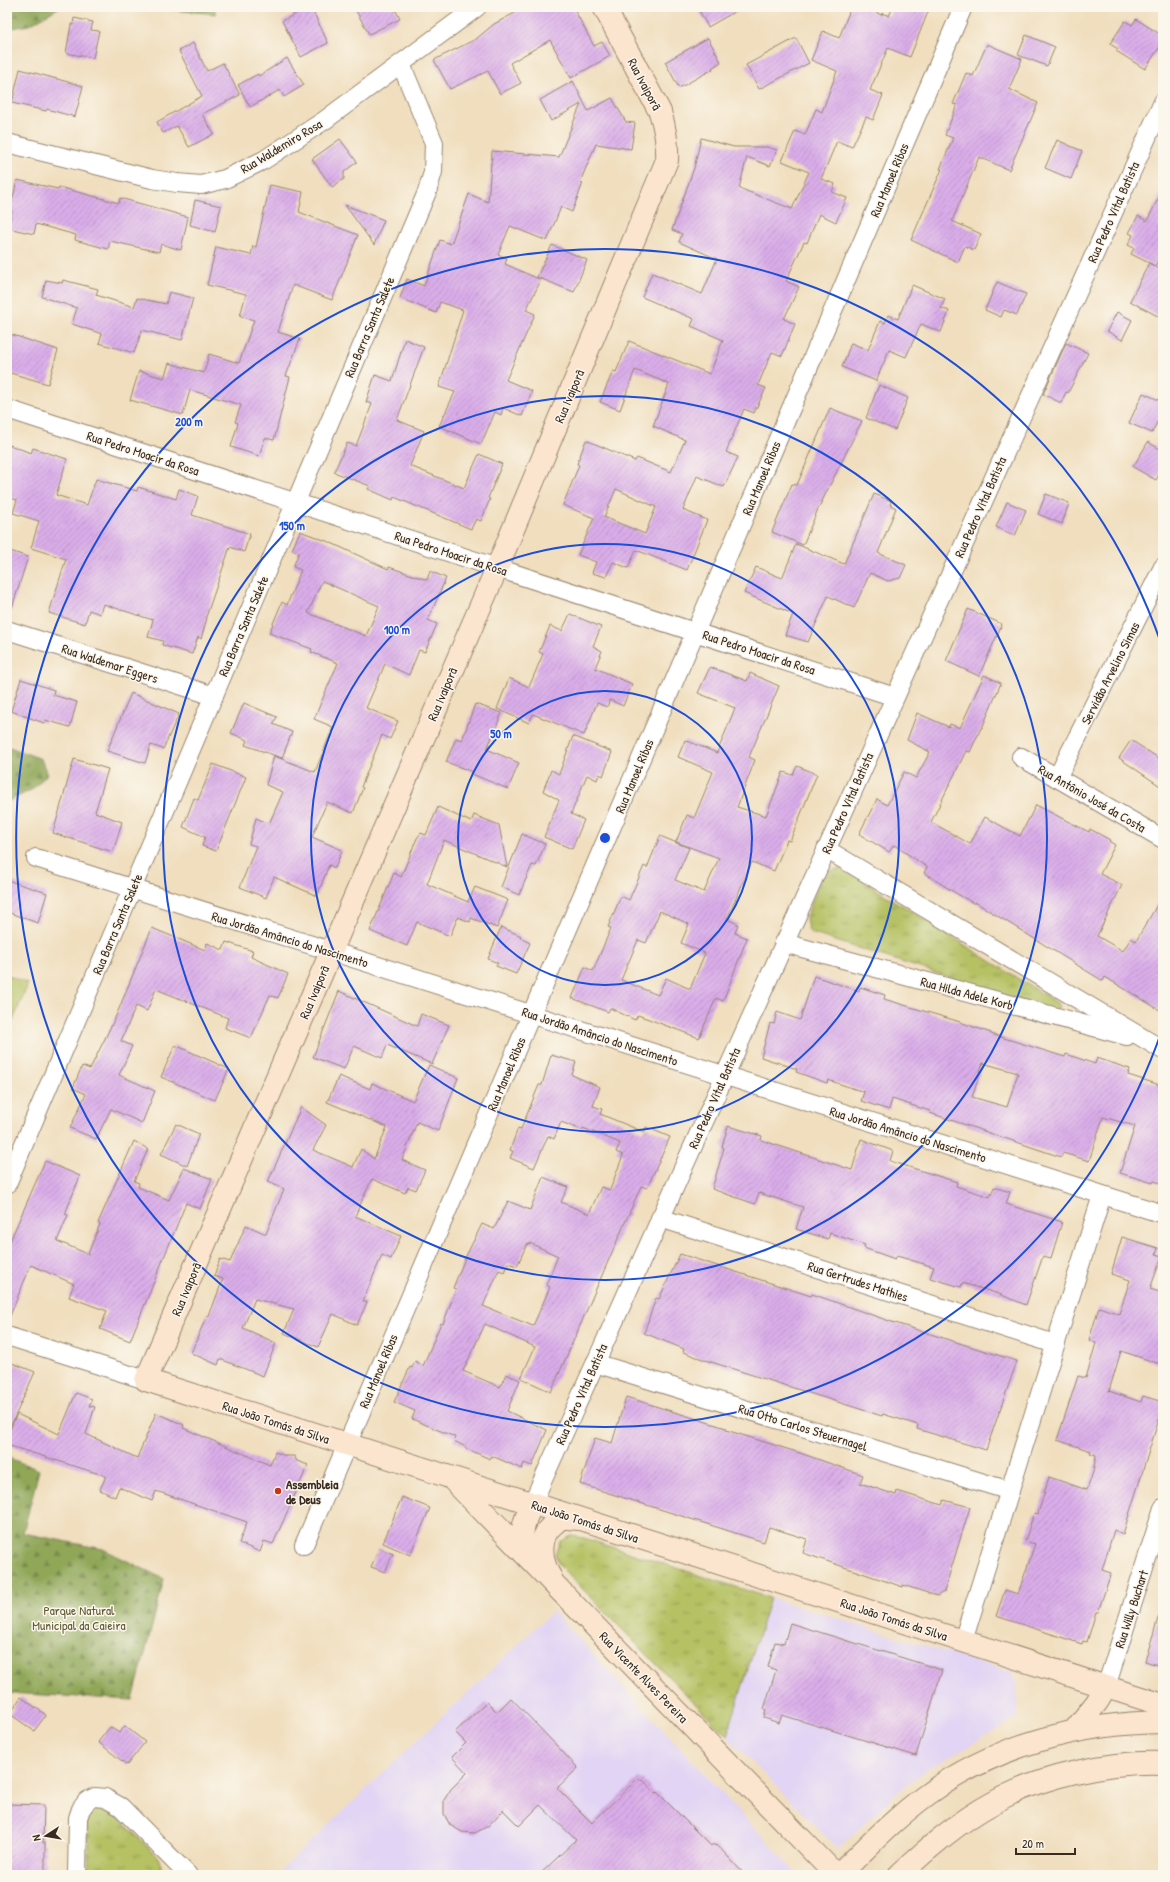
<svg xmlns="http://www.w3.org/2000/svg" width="1170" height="1882" font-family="'Patrick Hand',sans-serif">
<defs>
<pattern id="grass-tufts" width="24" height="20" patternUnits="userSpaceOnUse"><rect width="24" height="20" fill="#b5c163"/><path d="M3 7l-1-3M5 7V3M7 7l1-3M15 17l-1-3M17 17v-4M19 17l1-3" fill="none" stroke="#949d51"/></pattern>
<pattern id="forest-firs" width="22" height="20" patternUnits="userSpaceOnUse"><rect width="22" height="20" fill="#90a759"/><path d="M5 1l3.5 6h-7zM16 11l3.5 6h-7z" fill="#778849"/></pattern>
<pattern id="building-hatch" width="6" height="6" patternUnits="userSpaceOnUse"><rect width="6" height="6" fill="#daadea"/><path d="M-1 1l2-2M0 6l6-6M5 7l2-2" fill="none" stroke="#b28dbd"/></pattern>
</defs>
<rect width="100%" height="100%" fill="#fbf7ec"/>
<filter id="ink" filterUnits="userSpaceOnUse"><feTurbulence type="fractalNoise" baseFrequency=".025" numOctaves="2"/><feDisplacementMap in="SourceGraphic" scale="8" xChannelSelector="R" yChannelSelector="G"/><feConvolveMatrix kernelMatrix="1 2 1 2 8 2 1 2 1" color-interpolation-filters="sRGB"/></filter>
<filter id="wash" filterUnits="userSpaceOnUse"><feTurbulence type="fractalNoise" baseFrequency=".012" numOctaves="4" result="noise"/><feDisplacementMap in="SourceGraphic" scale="16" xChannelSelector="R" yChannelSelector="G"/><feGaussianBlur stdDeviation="0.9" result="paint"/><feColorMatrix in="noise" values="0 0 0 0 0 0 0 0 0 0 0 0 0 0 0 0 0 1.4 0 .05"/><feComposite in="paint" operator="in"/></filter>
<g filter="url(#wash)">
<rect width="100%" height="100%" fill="#f0debe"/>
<g fill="#e1d4f4">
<polygon points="770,1598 1011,1672 1016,1682 1018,1718 926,1770 895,1794 838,1849 727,1736"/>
<polygon points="553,1611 798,1875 276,1875"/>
</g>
<g fill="url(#grass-tufts)" stroke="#787640">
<polygon points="842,868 1057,1003 1059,1008 1054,1011 811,933 808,930 806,918 821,878 830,871"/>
<polygon points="571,1536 584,1538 770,1598 727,1736 559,1565 555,1554 560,1542"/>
<polygon points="100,1806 108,1808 157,1856 161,1864 161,1875 89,1875 87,1819 89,1812"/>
</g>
<g fill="url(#forest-firs)" stroke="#66683c">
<polygon points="7,7 60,7 29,25 7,29"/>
<polygon points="164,7 214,7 216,14 173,10"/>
<polygon points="7,746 41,759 47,774 33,789 7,802"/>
<polygon points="7,1457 39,1470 23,1533 103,1549 164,1579 133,1700 7,1693"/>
</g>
<polygon fill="#b5c163" stroke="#787640" points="7,975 28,984 7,1035"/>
<g id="blocks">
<g fill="url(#building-hatch)" fill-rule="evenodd">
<polygon points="308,7 311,7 328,43 301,57 282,21"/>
<polygon points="354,7 394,7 400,19 369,34"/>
<polygon points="526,7 573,7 594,46 602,42 610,56 571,78 550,40 510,63 521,83 500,94 488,71 450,89 434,60 476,39 494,24"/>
<polygon points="697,7 743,7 708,27"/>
<path d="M851,7H862L882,15V13L889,16L893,7H930L910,57L888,48L870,90L883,95L873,120L866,117L852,147L837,141L821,179L835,184L832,192L847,198L836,222L819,214L807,243L804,242L786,281L799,287L784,319L795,324L782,356L772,352L758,385L766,388L754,413L744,409L726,452L738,457L724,487L697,476L683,510L707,520L687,570L636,550L628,568L613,562L606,577L592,573L596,562L578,555L594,518L563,505L579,465L577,464L586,440L635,461L637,458L671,472L685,440L653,426L669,384L635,370L620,410L600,402L613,371L616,372L629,341L710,374L723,340L691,326L694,319L642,297L652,273L702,294L717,259L679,242L682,234L672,230L694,168L701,138L734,147H767L777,150L770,166L747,157L739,188L792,209L809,172L782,161L795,131L805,135L816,109L822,112L837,71L811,60L823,31L839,38ZM616,489L656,507L645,534L604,517Z"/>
<polygon points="74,18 93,22 91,30 99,31 93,58 66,53 71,25 73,25"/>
<polygon points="1136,19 1163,36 1163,42 1145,69 1116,51 1118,49 1110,44 1125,21 1132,25"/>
<polygon points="1026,35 1055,47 1047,66 1018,55"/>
<polygon points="708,38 721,62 712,68 713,69 679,88 665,62"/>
<polygon points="796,38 809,63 759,89 746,65"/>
<polygon points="193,43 207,71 223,63 240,95 202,114 214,134 189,147 177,126 163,133 157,122 202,96 179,51"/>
<polygon points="987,44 1022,59 1009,89 1038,103 1009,170 979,157 952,221 981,234 974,250 965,246 958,262 911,240 942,169 940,169 953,138 945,135 957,105 953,104 966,73 973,76"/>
<polygon points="287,58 304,85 284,97 280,90 250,107 238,85 258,74 259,76"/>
<polygon points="20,69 83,86 75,117 47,109 46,111 12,103"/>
<polygon points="573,81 588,111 612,98 626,122 635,123 631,149 596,144 580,182 583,183 572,212 561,207 547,241 510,226 498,255 507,258 505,264 541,280 526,310 535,314 506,380 532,391 522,416 503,408 501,415 495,412 481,444 439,426 455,392 439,387 463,310 440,302 436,313 400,298 407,279 424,286 440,240 451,244 469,194 488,202 492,151 559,157 581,104 551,121 540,100"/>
<polygon points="340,139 357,162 344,172 344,179 332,187 312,159"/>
<polygon points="1057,140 1082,151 1071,179 1045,168"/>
<polygon points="17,180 58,189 59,187 119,203 120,198 188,217 181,250 161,244 159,252 110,241 108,249 75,240 76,235 36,224 34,234 8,228 12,211 10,211"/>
<polygon points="270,185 303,192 299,212 358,235 332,300 293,285 278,332 300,339 286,376 290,377 274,440 265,438 259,456 231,447 238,423 235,422 241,405 190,390 183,415 130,400 139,371 164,378 169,363 204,373 209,354 239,363 254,320 240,316 246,294 207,285 216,247 251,255 253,246 256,247"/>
<polygon points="1163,189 1163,251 1155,266 1131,254 1134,248 1128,245 1133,235 1129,233 1138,216 1147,221"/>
<polygon points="195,200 221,206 215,232 190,225"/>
<polygon points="345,205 384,220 374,245"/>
<polygon points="552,245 587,260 574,292 537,277"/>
<polygon points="1149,263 1163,271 1163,319 1130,301"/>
<polygon points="46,280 62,283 63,280 98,289 96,295 134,307 137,298 166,304 169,292 193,298 182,340 142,330 134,353 99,343 102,334 72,324 77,308 42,297"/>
<polygon points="997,282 1026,294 1017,315 1004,310 1001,317 985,310"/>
<polygon points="912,285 945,299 941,308 949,311 941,332 921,324 906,357 889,350 876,381 842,367 851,343 868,350 880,321 885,323 888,315 898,319"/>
<polygon points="1117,312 1132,320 1122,340 1107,331"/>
<polygon points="7,333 58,350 48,384 7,372"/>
<polygon points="405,339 424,347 397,420 424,431 410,466 464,488 479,454 502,464 488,498 490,499 481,521 476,519 471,529 394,497 393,500 368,489 370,486 334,472 347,443 356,446 372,404 366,402 375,375 392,381"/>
<polygon points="1066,343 1088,353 1068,393 1066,392 1061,403 1043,394"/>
<polygon points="879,385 908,398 895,430 866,418"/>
<polygon points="1143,393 1163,402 1163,410 1152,433 1129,423"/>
<polygon points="830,408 862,421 818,509 803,545 772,532 792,484 797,485"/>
<polygon points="1148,442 1163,451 1163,467 1156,480 1133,467"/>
<polygon points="7,444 31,453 33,448 67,459 56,495 87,505 96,479 137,491 138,487 176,499 179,489 198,496 192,515 250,534 244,552 230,547 206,617 207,618 201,639 198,637 192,654 162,645 163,641 148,637 153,620 103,604 100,614 89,610 85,624 49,613 66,559 31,548 39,521 13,513 17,500 7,497"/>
<polygon points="874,494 891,501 890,505 896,508 878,553 906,565 900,578 888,581 870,573 854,608 828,596 808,642 785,635 793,614 744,593 756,567 782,578 796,544 844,564"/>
<polygon points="1046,494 1069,503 1062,524 1038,514"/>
<polygon points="1007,502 1026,510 1015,536 996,527"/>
<path d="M300,531L329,542L388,569L389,567L427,580L430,571L446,578L428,620L437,624L425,652L419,650L409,675L385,664L366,708L398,721L390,739L382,735L361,787L363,788L353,813L327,802L312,837L342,850L335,868L329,865L317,896L274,877L266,898L240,887L256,846L249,844L256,818L269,824L283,792L266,785L274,756L315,772L333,727L314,719L338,663L311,652L312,649L269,633L282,602L287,605L301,570L293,567L299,552L292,550ZM322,581L379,606L366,636L308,613Z"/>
<polygon points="7,550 28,557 11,611 7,611"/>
<polygon points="968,609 1002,624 979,676 946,661"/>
<polygon points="570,614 601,627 593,646 602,651 595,668 632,684 623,706 610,700 607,707 597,703 584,735 533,714 529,723 497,709 509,678 529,687 543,654 539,652 550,626 562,631"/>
<path d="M710,667L747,681L750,673L779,686L749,757L755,760L737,807L766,816L783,772L793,775L797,766L817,774L790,841L787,840L774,871L752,862L727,919L738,924L735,933L747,938L723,1001L716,998L699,1038L638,1015L635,1020L610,1008L608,1012L572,998L585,967L593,971L611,928L608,927L621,896L629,900L644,866L647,868L660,836L689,848L675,880L704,892L719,858L676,842L687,815L694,818L713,772L678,757L685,740L717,753L735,708L698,693ZM660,911L689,924L681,943L705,953L690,989L666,978L658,995L621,980L638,940L646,943Z"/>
<polygon points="984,675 1001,683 982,728 981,728 970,752 966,751 931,822 970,844 985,817 1020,836 1036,805 1089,832 1090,829 1110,840 1109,841 1115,845 1100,874 1122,885 1097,936 1123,951 1131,938 1136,941 1163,895 1163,1012 1105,977 1103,981 975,902 975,904 954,892 924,873 927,867 894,845 889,852 859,834 877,799 887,805 904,772 916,778 930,752 907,740 917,713 949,727 950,724 960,728"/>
<polygon points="21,679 54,690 53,695 77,702 70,727 45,720 44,723 11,711"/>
<polygon points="131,693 179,714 163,749 151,745 145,763 107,751"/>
<polygon points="244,703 277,717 273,724 292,732 282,758 245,745 247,740 231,733"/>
<polygon points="475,704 502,713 487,749 519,763 508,789 472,774 473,772 446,762 456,738 462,740"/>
<polygon points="573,736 612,752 603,776 599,774 597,780 587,775 571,814 584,820 572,849 544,837 559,800 543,791 551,770 559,774"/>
<polygon points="1131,740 1163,761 1163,788 1119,758"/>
<polygon points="74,759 108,769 95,812 122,822 113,852 53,833"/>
<polygon points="213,764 246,777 216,851 202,846 205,837 183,827 194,798 198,800"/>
<polygon points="438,807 471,822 474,815 499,825 507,867 444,840 427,884 468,902 475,887 508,900 497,928 471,918 470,922 458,917 450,936 417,922 407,946 370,931 394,873 401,877 417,838 421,833 426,835"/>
<polygon points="522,834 545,844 536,866 532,865 519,895 501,887"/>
<polygon points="7,880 47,893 38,923 7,912"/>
<polygon points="501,927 521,936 520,938 530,943 516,974 496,966 498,963 488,959"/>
<polygon points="152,928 205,950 207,943 223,950 226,942 253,951 251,957 288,974 278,998 270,995 251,1038 225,1028 228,1018 156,989 147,1011 136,1006 121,1041 132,1046 119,1075 155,1091 142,1123 111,1109 96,1139 70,1128 86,1094 73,1088 82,1066 90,1069 116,1016"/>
<path d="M814,976L859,991L860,987L885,995L884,999L957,1021L991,1033V1034L1065,1057L1066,1054L1095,1064L1097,1058L1130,1069L1128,1075L1163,1086V1184L1154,1181L1153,1183L1120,1173L1135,1126L1103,1117L1089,1161L1063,1153L1061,1157L930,1113V1111L892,1099L889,1110L861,1101L864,1092L828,1080L827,1083L796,1072L797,1069L761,1057L770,1023L774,1024L777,1012L800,1020ZM983,1063L1018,1073L1007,1107L972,1097Z"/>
<polygon points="339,991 417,1026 421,1014 449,1025 432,1064 387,1045 382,1058 354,1046 344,1069 313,1057"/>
<polygon points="175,1045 229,1069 215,1100 161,1077"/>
<path d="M551,1055L576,1062L572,1075L600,1087L593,1106L602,1109L600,1114L644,1132L646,1127L670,1137L647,1188L641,1186L551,1392L521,1378L535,1347L485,1324L463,1371L500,1387L506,1374L520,1380L507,1411L547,1430L532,1466L524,1463L522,1469L492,1456L490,1459L465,1448L466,1447L454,1441L455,1437L412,1419L415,1411L394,1402L410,1367L412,1368L415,1361L423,1366L441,1323L443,1324L456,1289L453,1288L465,1258L482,1224L494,1229L508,1201L530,1210L543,1177L568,1187L561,1202L589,1214L601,1187L610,1190L623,1155L616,1152L620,1143L583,1128L582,1130L561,1122L554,1139L548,1136L534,1168L510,1158L513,1151L510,1150L518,1128L521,1129L539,1085H542ZM530,1243L558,1256L546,1285L550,1287L533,1326L483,1306L499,1270L504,1272L508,1263L517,1266L527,1244L530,1245Z"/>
<polygon points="429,1065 458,1078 438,1131 417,1122 402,1160 425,1170 416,1190 408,1187 405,1193 372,1179 355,1216 401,1236 391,1259 382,1255 363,1301 367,1302 357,1325 333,1314 318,1347 284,1333 294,1309 255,1299 243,1328 276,1343 263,1376 220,1359 218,1365 191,1353 207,1315 209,1316 223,1279 214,1276 220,1259 230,1262 246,1225 266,1234 284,1189 268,1182 301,1107 326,1125 313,1150 353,1167 361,1149 374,1159 387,1127 327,1102 339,1076 370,1089 372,1083 413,1101"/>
<polygon points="176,1124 199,1134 187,1166 161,1154"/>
<polygon points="728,1126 762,1136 761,1140 852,1170 861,1139 893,1151 890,1161 957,1182 956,1186 990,1197 994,1187 1010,1192 1006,1204 1062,1222 1051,1258 1043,1256 1026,1305 999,1294 962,1283 961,1287 930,1278 934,1267 897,1256 895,1259 864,1248 865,1245 830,1233 828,1239 796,1229 803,1207 759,1193 755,1204 712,1189 724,1148 722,1147"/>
<polygon points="134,1141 148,1149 134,1181 139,1183 138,1187 169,1200 184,1168 212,1179 200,1209 186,1203 130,1341 100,1329 107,1311 69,1297 74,1284 31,1265 7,1323 7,1248 45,1161 80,1176 65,1214 68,1215 57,1241 88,1254 100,1224 98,1223"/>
<polygon points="1122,1237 1158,1248 1156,1254 1162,1256 1150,1289 1163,1293 1163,1365 1121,1351 1109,1391 1141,1402 1143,1396 1163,1402 1163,1406 1123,1534 1114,1530 1102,1570 1111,1573 1098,1612 1096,1612 1087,1642 1083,1641 1082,1644 996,1616 1005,1590 1018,1594 1035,1544 1025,1541 1034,1513 1038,1514 1049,1477 1087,1490 1093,1472 1096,1455 1090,1453 1091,1451 1057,1440 1078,1376 1086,1378 1096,1343 1089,1340 1099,1307 1119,1314 1130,1280 1111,1274"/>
<polygon points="680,1254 811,1296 812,1294 895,1323 1017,1361 986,1450 917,1429 918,1425 883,1414 882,1416 705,1360 683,1352 684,1349 644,1333 656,1298 659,1299"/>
<polygon points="7,1361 35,1372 7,1434"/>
<polygon points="76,1393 92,1399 89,1406 95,1407 86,1434 137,1458 156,1413 184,1425 183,1428 270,1465 275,1452 286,1456 294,1456 297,1461 308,1465 273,1544 264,1541 260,1552 239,1543 247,1522 156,1491 152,1501 119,1487 115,1497 100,1490 106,1476 7,1445 7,1436 17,1414 59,1434"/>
<polygon points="626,1397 726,1428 726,1430 800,1453 863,1475 860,1483 896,1495 897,1491 942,1505 944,1500 970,1507 944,1592 937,1596 903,1585 903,1587 803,1553 807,1539 769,1527 764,1542 580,1484 595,1438 612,1443"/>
<polygon points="402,1497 430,1508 410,1555 383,1543"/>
<polygon points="379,1548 393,1554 385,1572 371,1567"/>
<polygon points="1159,1615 1163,1616 1163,1667 1145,1661"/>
<polygon points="790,1623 942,1670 916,1756 782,1715 779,1723 764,1718 766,1710 764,1709 776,1670 768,1667 775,1642 784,1644"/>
<polygon points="21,1697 46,1715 34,1731 10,1714"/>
<polygon points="511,1698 578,1768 557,1788 592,1823 638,1778 641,1780 642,1779 655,1793 657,1792 711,1846 713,1844 715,1846 717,1845 745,1875 539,1875 576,1840 540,1805 519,1826 503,1810 488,1826 475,1833 462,1832 450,1825 444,1814 444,1800 451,1789 467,1773 452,1757 466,1743 455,1732 487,1702 497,1712"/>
<polygon points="125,1726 145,1742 127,1765 98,1742 110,1727 119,1733"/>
<polygon points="7,1804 44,1805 43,1843 45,1843 45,1871 28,1871 28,1875 7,1875"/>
</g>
</g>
</g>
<g filter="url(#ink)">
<use href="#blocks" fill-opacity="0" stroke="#96846e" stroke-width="1"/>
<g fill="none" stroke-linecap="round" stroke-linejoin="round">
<g stroke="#96846e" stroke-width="20">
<g id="street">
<polyline points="7,143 152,179 177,183 201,185 225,179 264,160 325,120 477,7"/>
<polyline points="7,409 895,697"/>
<polyline points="7,630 214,696"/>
<polyline points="1021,757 1163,839"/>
<polyline points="1057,778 1163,567"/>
<polyline points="826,849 1163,1050"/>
<polyline points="36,858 1163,1214"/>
<polyline points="784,943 1127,1036"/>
<polyline points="7,1184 427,192 433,172 434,143 401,64"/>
<polyline points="660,1218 1055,1344"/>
<polyline points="7,1336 146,1380"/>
<polyline points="595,1363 1010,1491"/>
<polyline points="532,1504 1163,102"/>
<polyline points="304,1545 963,7"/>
<polyline points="963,1641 1102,1195"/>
<polyline points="1106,1687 1163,1508"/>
<polyline points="77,1875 78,1818 81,1809 87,1801 95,1797 105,1798 121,1807 188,1875"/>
</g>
</g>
<g stroke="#96846e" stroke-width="24">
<g id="secondary">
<path d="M604,7L660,112C665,128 668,143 667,160L497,568L146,1380L1163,1705"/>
<polyline points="454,1481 836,1875"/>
<path d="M528,1557C519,1535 522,1525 532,1504"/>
<path d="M551,1578C541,1563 537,1536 554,1524C556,1522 560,1519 562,1518C566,1517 573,1519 578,1519"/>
<polyline points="1074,1731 1097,1702 1106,1687"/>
<path d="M839,1875C867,1847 896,1817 928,1794C996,1745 1081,1723 1163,1722"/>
<path d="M899,1875C928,1848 958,1822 993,1803C1039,1776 1110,1761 1163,1763"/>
</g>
</g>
<use href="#street" stroke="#fff" stroke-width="18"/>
<use href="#secondary" stroke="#fbe5cf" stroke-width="22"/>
</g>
</g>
<g fill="none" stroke="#1d4ed8" stroke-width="2">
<circle cx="605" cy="838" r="147"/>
<circle cx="605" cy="838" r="294"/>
<circle cx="605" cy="838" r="442"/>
<path d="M1162 1030A589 589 0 1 1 1162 646"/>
</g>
<circle fill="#c8321e" stroke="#fbf7ec" stroke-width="1.5" cx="278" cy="1491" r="4"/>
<g text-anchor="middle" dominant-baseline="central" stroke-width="3" stroke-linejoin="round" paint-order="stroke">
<g font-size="13" fill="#3b2a1e" stroke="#fbf7ec">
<text transform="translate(645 84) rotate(62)">Rua Ivaiporã</text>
<text transform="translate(281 146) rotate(-31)">Rua Waldemiro Rosa</text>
<text transform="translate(889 180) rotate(-67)">Rua Manoel Ribas</text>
<text transform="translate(1113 212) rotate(-66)">Rua Pedro Vital Batista</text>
<text transform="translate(369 327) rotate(-67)">Rua Barra Santa Salete</text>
<text transform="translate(569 396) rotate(-67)">Rua Ivaiporã</text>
<text transform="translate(143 453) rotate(18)">Rua Pedro Moacir da Rosa</text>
<text transform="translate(761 478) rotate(-67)">Rua Manoel Ribas</text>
<text transform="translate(980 507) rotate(-66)">Rua Pedro Vital Batista</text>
<text transform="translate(451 553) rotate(18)">Rua Pedro Moacir da Rosa</text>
<text transform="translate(243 626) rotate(-67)">Rua Barra Santa Salete</text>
<text transform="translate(759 652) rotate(18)">Rua Pedro Moacir da Rosa</text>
<text transform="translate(110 663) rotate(18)">Rua Waldemar Eggers</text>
<text transform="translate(1110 673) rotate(-63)">Servidão Arvelino Simas</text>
<text transform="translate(442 694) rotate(-67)">Rua Ivaiporã</text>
<text transform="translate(634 776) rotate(-67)">Rua Manoel Ribas</text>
<text transform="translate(1092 798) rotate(30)">Rua Antônio José da Costa</text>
<text transform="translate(847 803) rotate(-66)">Rua Pedro Vital Batista</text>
<text transform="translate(117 924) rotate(-67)">Rua Barra Santa Salete</text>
<text transform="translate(290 939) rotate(17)">Rua Jordão Amâncio do Nascimento</text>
<text transform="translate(314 992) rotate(-67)">Rua Ivaiporã</text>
<text transform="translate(967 993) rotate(15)">Rua Hilda Adele Korb</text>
<text transform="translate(600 1036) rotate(18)">Rua Jordão Amâncio do Nascimento</text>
<text transform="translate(506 1074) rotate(-67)">Rua Manoel Ribas</text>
<text transform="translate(714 1098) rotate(-66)">Rua Pedro Vital Batista</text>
<text transform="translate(908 1134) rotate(17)">Rua Jordão Amâncio do Nascimento</text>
<text transform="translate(858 1281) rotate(18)">Rua Gertrudes Mathies</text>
<text transform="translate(186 1289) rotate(-67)">Rua Ivaiporã</text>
<text transform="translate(378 1371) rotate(-67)">Rua Manoel Ribas</text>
<text transform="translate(581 1394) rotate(-66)">Rua Pedro Vital Batista</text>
<text transform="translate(276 1422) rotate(18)">Rua João Tomás da Silva</text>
<text transform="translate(803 1427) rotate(17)">Rua Otto Carlos Steuernagel</text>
<text transform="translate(585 1521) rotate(18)">Rua João Tomás da Silva</text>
<text transform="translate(1131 1609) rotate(-72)">Rua Willy Buchart</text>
<text transform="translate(894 1619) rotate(18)">Rua João Tomás da Silva</text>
<text transform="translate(644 1677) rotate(46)">Rua Vicente Alves Pereira</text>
</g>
<g font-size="13" font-weight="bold" fill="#3b2a1e" stroke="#fbf7ec" text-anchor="start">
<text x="286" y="1484">Assembleia<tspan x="286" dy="15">de Deus</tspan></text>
</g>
<g font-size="13" fill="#605733" stroke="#fbf7ec">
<text x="79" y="1610">Parque Natural<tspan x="79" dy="15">Municipal da Caieira</tspan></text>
</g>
</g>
<circle cx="605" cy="838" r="6" fill="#1d4ed8" stroke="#fbf7ec" stroke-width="2"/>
<g font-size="12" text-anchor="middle" font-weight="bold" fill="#1d4ed8" stroke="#fbf7ec" stroke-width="3" stroke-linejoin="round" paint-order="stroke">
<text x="189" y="426">200 m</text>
<text x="292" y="530">150 m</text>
<text x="397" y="634">100 m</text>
<text x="501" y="738">50 m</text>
</g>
<rect width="1170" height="1882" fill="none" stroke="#fbf7ec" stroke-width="24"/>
<g transform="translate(46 1836) rotate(258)" stroke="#fbf7ec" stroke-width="3" paint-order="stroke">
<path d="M0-3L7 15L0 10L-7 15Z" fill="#3b2a1e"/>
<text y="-6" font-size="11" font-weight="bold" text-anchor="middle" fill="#3b2a1e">N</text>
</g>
<path d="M1016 1848v6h59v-6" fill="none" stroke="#3b2a1e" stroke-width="2"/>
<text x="1022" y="1848" font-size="12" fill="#3b2a1e" stroke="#fbf7ec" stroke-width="3" paint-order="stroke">20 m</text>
</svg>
